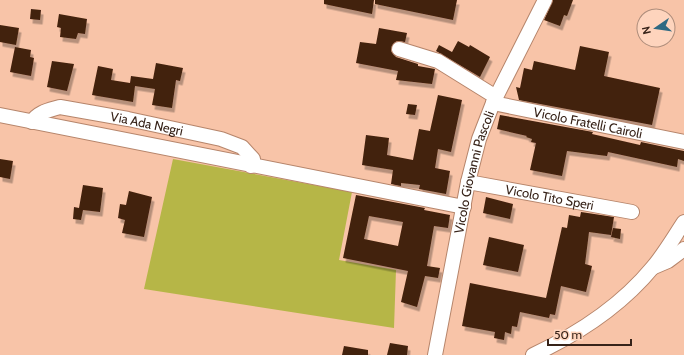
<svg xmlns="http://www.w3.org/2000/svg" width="684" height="355" font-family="Cabin,sans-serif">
<defs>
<filter id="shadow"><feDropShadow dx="2.5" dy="4.5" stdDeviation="0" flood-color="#0004"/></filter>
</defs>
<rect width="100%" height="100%" fill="#f8c4a8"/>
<polygon fill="#b6b647" points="173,159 352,192 339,260 396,270 394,328 144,289"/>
<g fill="#43200b" fill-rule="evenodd" filter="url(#shadow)">
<polygon points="324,0 374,0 372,14 324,4"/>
<polygon points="375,0 457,0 453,20 375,4"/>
<polygon points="553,0 573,0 567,16 564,15 560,26 544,20"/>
<polygon points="31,9 41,10 40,20 30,19"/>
<polygon points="59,14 87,19 85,34 78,33 76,39 60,37 61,28 57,27"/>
<polygon points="0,25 19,28 16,45 0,42"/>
<polygon points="379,28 407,33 405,42 397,41 394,43 391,51 396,57 418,64 418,66 435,69 432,84 396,80 398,71 356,63 360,42 376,44"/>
<polygon points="458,41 469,47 470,45 490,57 480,77 436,51 439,45 452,52"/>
<polygon points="580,46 609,52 604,76 660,88 652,125 519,100 516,87 520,88 524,68 532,70 534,61 575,70"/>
<polygon points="15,47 31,50 30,57 34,58 31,76 10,72"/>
<polygon points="52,61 74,64 67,91 47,87"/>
<polygon points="156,63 183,68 180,81 176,80 172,108 152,105 155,89 135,86 133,102 92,95 98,66 113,69 111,80 130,83 131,76 153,79"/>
<polygon points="438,95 462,100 451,152 438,149 435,168 450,171 446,194 419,189 420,185 401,183 401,186 391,184 393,170 362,165 366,135 389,138 387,155 413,160 419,129 430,131"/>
<polygon points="408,104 417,105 415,115 406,114"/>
<polygon points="500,115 593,132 592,134 640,145 641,142 674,149 684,151 684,161 678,159 677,167 608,152 607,156 567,151 562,176 530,170 536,143 531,142 532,139 526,137 527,136 497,129"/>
<polygon points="0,159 13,161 10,179 0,177"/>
<polygon points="83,185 103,188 100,212 83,210 81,220 73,219 74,207 79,208"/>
<polygon points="129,191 152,197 144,237 122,233 125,220 118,218 120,204 126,205"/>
<path d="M356,195L425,208L424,210L450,215L448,228L434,226L427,266L440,268L438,278L425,276L417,307L401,302L408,271L343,258ZM369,216L403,222L398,246L364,239Z"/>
<polygon points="486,197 513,204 510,219 483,213"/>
<polygon points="581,212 614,217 611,235 589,232 585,264 592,266 586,292 561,286 555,315 550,314 549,318 520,312 517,327 512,326 511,334 505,332 504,340 494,338 495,332 462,326 470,283 546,298 562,227 567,228 569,215 580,217"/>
<polygon points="613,228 621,229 620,239 611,237"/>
<polygon points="489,237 524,245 518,272 483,265"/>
<polygon points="390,343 408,346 407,355 387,355"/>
<polygon points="344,346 368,350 368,355 342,355"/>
</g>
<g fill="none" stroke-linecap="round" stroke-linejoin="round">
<g stroke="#b6856b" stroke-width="16">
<g id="minor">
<polyline points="399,49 438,61 496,97"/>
<path id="s1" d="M493,103L684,142"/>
<polyline points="0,115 464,207"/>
<path id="s2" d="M32,122C37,112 50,110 60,107L128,119L221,139L242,147L253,159L251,166"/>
<path id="s3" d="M468,182L632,212"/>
<polyline points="654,267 668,261 684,249"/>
<path id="s4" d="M435,355L468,182L479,139L493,103L545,0"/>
<path d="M533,355C578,334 621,306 653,267C665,253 674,237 684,222"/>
</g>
</g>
<use href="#minor" stroke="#fff" stroke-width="14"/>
</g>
<g text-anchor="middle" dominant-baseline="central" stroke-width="4" stroke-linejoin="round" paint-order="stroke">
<g font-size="13" fill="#372319" stroke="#fed4bd">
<text stroke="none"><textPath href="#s1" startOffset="97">Vicolo Fratelli Cairoli</textPath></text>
<text stroke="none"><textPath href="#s2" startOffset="121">Via Ada Negri</textPath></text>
<text stroke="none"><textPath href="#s4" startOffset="187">Vicolo Giovanni Pascoli</textPath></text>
<text stroke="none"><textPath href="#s3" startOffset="83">Vicolo Tito Speri</textPath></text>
</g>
</g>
<g transform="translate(656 28) rotate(257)"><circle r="19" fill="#fed4bd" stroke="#ae8d7b"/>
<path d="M0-3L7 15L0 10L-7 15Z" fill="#2f6982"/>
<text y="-6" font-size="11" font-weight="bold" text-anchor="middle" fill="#372319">N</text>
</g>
<path d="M548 339v6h83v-6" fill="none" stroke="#372319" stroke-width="2"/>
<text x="554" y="339" font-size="12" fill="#372319" stroke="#fed4bd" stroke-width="3" paint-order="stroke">50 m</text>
</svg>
